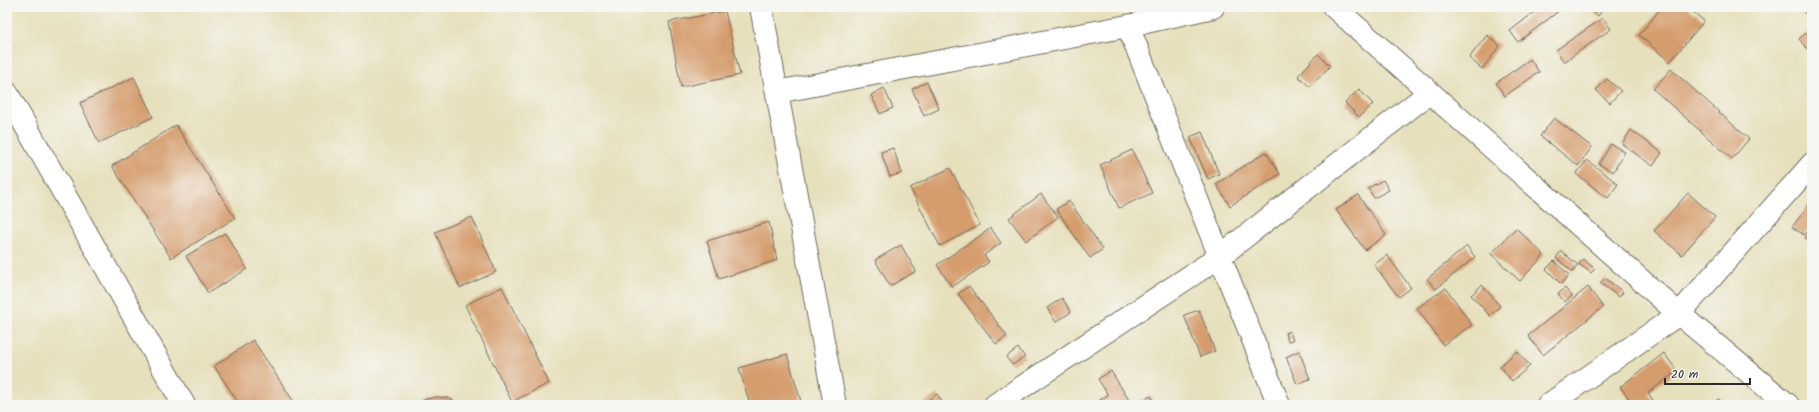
<svg xmlns="http://www.w3.org/2000/svg" width="1819" height="412" font-family="Kalam,sans-serif">
<rect width="100%" height="100%" fill="#f6f6f2"/>
<filter id="ink" filterUnits="userSpaceOnUse"><feTurbulence type="fractalNoise" baseFrequency=".025" numOctaves="2"/><feDisplacementMap in="SourceGraphic" scale="8" xChannelSelector="R" yChannelSelector="G"/><feConvolveMatrix kernelMatrix="1 2 1 2 8 2 1 2 1" color-interpolation-filters="sRGB"/></filter>
<filter id="wash" filterUnits="userSpaceOnUse"><feTurbulence type="fractalNoise" baseFrequency=".012" numOctaves="4" result="noise"/><feDisplacementMap in="SourceGraphic" scale="16" xChannelSelector="R" yChannelSelector="G"/><feGaussianBlur stdDeviation="0.9" result="paint"/><feColorMatrix in="noise" values="0 0 0 0 0 0 0 0 0 0 0 0 0 0 0 0 0 1.4 0 .05"/><feComposite in="paint" operator="in"/></filter>
<g filter="url(#wash)">
<rect width="100%" height="100%" fill="#e7e0bd"/>
<g id="blocks">
<g fill="#d59c6d">
<polygon points="1541,7 1564,7 1518,42 1510,31"/>
<polygon points="1586,7 1605,7 1598,16"/>
<polygon points="1662,7 1687,7 1704,21 1670,62 1639,35"/>
<polygon points="1798,7 1812,7 1812,16 1810,18"/>
<polygon points="725,11 740,75 681,87 669,22"/>
<polygon points="1603,18 1611,29 1564,62 1556,50"/>
<polygon points="1806,33 1812,39 1812,47 1808,50 1799,39"/>
<polygon points="1487,35 1500,46 1482,69 1469,58"/>
<polygon points="1318,54 1330,66 1310,87 1298,76"/>
<polygon points="1530,59 1539,72 1505,96 1496,83"/>
<polygon points="1671,69 1749,139 1732,159 1653,89"/>
<polygon points="134,77 153,117 99,143 80,103"/>
<polygon points="1607,79 1621,91 1610,103 1596,90"/>
<polygon points="927,82 939,109 924,116 912,89"/>
<polygon points="884,88 893,108 880,114 871,95"/>
<polygon points="1359,89 1373,104 1359,117 1345,103"/>
<polygon points="1554,118 1592,147 1578,166 1540,136"/>
<polygon points="176,125 235,218 171,258 112,166"/>
<polygon points="1631,130 1662,153 1653,166 1622,144"/>
<polygon points="1202,132 1219,174 1208,179 1190,137"/>
<polygon points="1611,144 1625,152 1613,172 1599,164"/>
<polygon points="893,148 902,173 890,177 881,152"/>
<polygon points="1132,150 1152,193 1119,208 1100,165"/>
<polygon points="1266,152 1280,174 1230,206 1216,184"/>
<polygon points="1587,160 1618,184 1608,198 1576,174"/>
<polygon points="950,168 980,225 940,246 910,188"/>
<polygon points="1383,180 1389,190 1374,198 1368,188"/>
<polygon points="1688,193 1715,217 1682,255 1654,231"/>
<polygon points="1041,194 1058,217 1026,241 1009,218"/>
<polygon points="1358,195 1386,235 1365,250 1336,210"/>
<polygon points="1069,201 1103,249 1090,258 1056,209"/>
<polygon points="1811,202 1812,225 1804,235 1792,227"/>
<polygon points="472,217 496,272 460,288 435,232"/>
<polygon points="769,222 777,260 719,279 707,241"/>
<polygon points="991,228 1001,243 984,255 989,262 952,287 937,265"/>
<polygon points="1516,228 1544,255 1520,281 1491,254"/>
<polygon points="1812,228 1812,238 1810,241 1805,238"/>
<polygon points="225,233 247,269 208,293 186,256"/>
<polygon points="901,245 916,271 890,286 875,260"/>
<polygon points="1467,246 1475,257 1436,289 1427,279"/>
<polygon points="1561,251 1578,265 1573,272 1556,258"/>
<polygon points="1387,255 1411,288 1399,297 1374,265"/>
<polygon points="1583,259 1595,269 1591,273 1579,264"/>
<polygon points="1554,261 1569,275 1561,284 1546,269"/>
<polygon points="1605,278 1623,292 1619,297 1600,283"/>
<polygon points="1482,285 1500,306 1490,316 1471,295"/>
<polygon points="969,286 1007,336 996,344 958,294"/>
<polygon points="502,287 549,383 512,402 465,305"/>
<polygon points="1588,287 1603,307 1543,355 1528,336"/>
<polygon points="1446,288 1472,325 1443,345 1417,308"/>
<polygon points="1565,288 1572,296 1565,302 1558,294"/>
<polygon points="1062,298 1071,312 1056,322 1047,308"/>
<polygon points="1199,310 1215,351 1200,357 1184,315"/>
<polygon points="1290,331 1293,340 1288,341 1285,333"/>
<polygon points="253,340 296,405 240,405 214,366"/>
<polygon points="1018,348 1025,357 1012,365 1006,357"/>
<polygon points="1299,351 1310,379 1297,384 1286,357"/>
<polygon points="1517,351 1530,366 1512,381 1500,366"/>
<polygon points="1664,353 1677,371 1648,393 1655,403 1652,405 1634,405 1620,387"/>
<polygon points="787,354 802,405 750,405 739,368"/>
<polygon points="1111,371 1132,405 1099,405 1097,402 1108,395 1098,379"/>
<polygon points="937,394 944,405 921,405"/>
<polygon points="1151,396 1155,405 1141,405 1140,401"/>
<polygon points="437,397 449,398 461,405 416,405 426,399"/>
<polygon points="1718,399 1727,405 1714,405"/>
</g>
</g>
</g>
<g filter="url(#ink)">
<use href="#blocks" fill-opacity="0" stroke="#6d6a5e" stroke-width="1"/>
<g fill="none" stroke-linecap="round" stroke-linejoin="round">
<g stroke="#6d6a5e" stroke-width="24">
<g id="minor">
<polyline points="761,7 835,405"/>
<polyline points="1334,7 1679,314 1788,405"/>
<polyline points="1128,26 1279,405"/>
<polyline points="777,92 1128,26 1213,7"/>
<polyline points="7,93 184,405"/>
<polyline points="995,405 1219,257 1429,93"/>
<polyline points="1548,405 1679,314 1812,164"/>
</g>
</g>
<use href="#minor" stroke="#fff" stroke-width="22"/>
</g>
</g>
<rect width="1819" height="412" fill="none" stroke="#f6f6f2" stroke-width="24"/>
<path d="M1665 378v6h85v-6" fill="none" stroke="#2b2b2b" stroke-width="2"/>
<text x="1671" y="378" font-size="12" fill="#2b2b2b" stroke="#f6f6f2" stroke-width="3" paint-order="stroke">20 m</text>
</svg>
